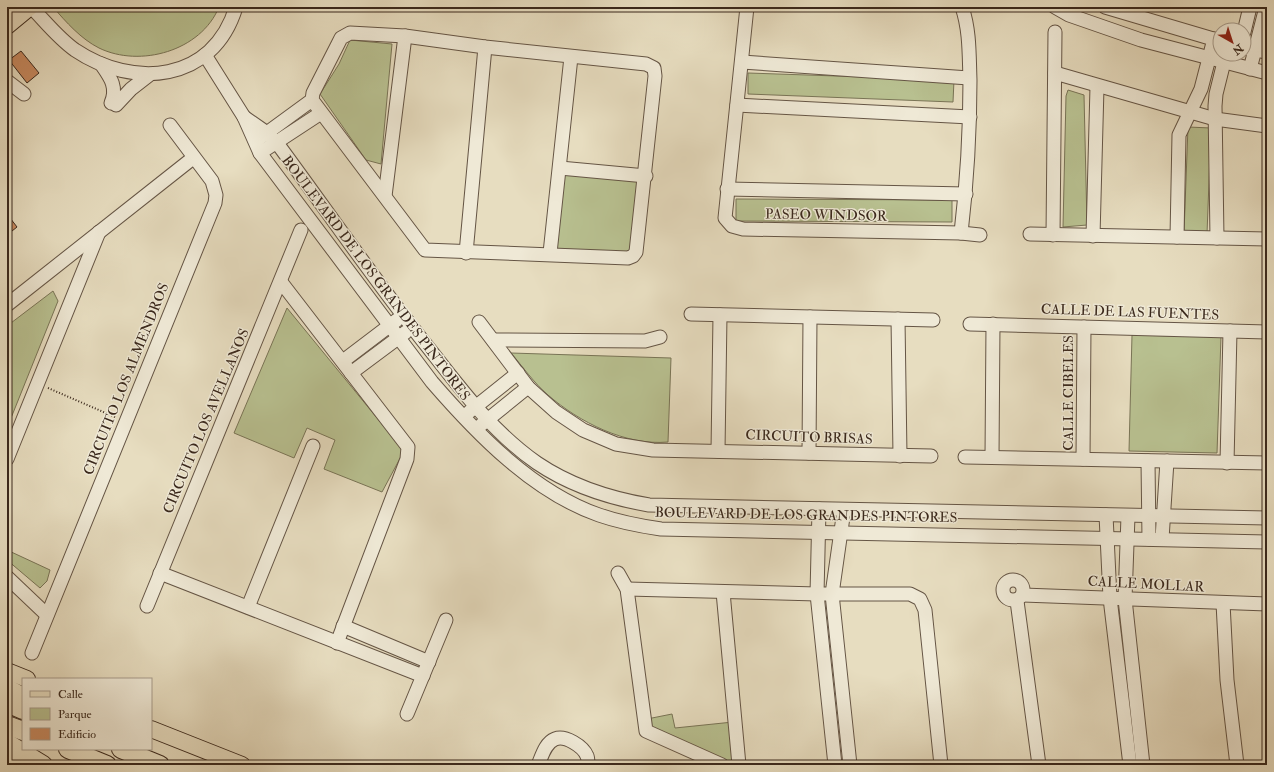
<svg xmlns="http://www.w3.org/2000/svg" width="1274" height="772" font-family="'IM FELL Double Pica',serif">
<rect width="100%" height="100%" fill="#e7ddc0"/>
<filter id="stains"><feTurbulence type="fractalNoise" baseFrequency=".005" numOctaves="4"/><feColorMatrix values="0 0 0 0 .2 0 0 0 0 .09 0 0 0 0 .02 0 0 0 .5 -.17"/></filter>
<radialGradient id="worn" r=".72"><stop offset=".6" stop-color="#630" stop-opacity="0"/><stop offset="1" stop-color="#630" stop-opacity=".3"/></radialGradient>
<g fill="#b8c090" stroke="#797456">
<path d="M53,7H219C201,51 140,68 99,48C81,39 66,22 53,7Z"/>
<polygon points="350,40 392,44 381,164 366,160 320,94 339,64"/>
<polygon points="748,73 954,80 953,102 748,94"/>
<polygon points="1068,90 1084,95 1087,225 1063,227 1066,96"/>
<polygon points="1188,127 1211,128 1207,234 1184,233"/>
<polygon points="562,172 644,177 632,255 553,250"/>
<polygon points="736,199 952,200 952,222 736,221"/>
<polygon points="53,291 58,301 7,428 7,326"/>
<polygon points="287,308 404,451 382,492 324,469 335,440 307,428 294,458 234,433"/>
<polygon points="1132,335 1221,337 1217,453 1129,451"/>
<path d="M511,353L671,358L668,442C626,446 579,422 548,395C534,383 523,367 511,353Z"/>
<polygon points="7,550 50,570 47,581 40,588 7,560"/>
<polygon points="672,714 675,728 733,722 737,765 727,765 648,729 647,719"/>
</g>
<g fill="#c88a60" stroke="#3a281c">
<polygon points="21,51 39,73 27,83 9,60"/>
<polygon points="7,214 17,227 7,235"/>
</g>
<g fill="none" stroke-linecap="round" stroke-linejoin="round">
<g stroke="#655545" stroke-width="15">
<g id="minor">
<path d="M31,7C45,21 58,38 75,50C133,89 213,83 236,7"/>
<polyline points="747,7 725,218 732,226 743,229 961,233 980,235"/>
<polyline points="1055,7 1069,15 1141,40 1267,73"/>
<polyline points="1105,7 1220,41"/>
<polyline points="1244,32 1250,7"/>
<polyline points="1244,48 1267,52"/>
<path d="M205,55L244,117L260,153L432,382C477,434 533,492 599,515C619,522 640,526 661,529L1267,542"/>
<polyline points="742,62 969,78"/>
<path d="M101,64C110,77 118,87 111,103"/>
<polyline points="1250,69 1266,7"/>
<polyline points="1055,73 1215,119 1267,126"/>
<polyline points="7,81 24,94"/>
<polyline points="116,105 131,89 149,75"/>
<polyline points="737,105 970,117"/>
<path d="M244,117L267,133L277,143C328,212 377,284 431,351C463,392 494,433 537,463C571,486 608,498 649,505L1267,518"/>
<polyline points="260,138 312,100 313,93 338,44 341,38 350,33 405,36 485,47 646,64 654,68 655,76 636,252 633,256 628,258 425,250 312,100"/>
<polyline points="260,153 321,113"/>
<polyline points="560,168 646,176"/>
<polyline points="727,189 966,194"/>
<polyline points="385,196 405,36"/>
<path d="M961,233C967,182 970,131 970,80C969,55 970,31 962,7"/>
<polyline points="1030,234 1267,239"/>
<polyline points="1053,235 1055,32"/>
<polyline points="1093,236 1097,87"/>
<polyline points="1177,237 1179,135 1201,89 1214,39"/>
<polyline points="1217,238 1215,106 1216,94 1226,54"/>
<polyline points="466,253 485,47"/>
<polyline points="550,253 571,57"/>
<polyline points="281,282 408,447 407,459 337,643"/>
<polyline points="7,305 193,158"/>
<polyline points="691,314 933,320"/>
<polyline points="898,319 900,456"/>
<polyline points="479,322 528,387 556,412 583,430 616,444 653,450 931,456"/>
<polyline points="970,324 1267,332"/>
<polyline points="493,340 645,341 660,337"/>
<polyline points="343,361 397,320"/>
<polyline points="351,373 406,332"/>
<polyline points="469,412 518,373"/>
<polyline points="481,425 528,387"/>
<polyline points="718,451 720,315"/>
<polyline points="809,453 810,317"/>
<polyline points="965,457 1267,463"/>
<polyline points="992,457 993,324"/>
<polyline points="7,459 99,232"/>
<polyline points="1083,459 1084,327"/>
<polyline points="1148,461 1149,539"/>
<polyline points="1227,463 1230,331"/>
<polyline points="819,509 817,594 835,765"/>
<polyline points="844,510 832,594 850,765"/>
<polyline points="1106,515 1110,598 1130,765"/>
<polyline points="1128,516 1125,599 1143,765"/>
<polyline points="1162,539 1167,461"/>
<polyline points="160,573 423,676"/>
<polyline points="618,573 627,589 646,731 722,765"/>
<polyline points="7,577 47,615"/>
<circle cx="1013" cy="590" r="10"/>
<polyline points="627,589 817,594 910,594 920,599 925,610 941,765"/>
<polyline points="723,592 739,765"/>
<polyline points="1023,595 1267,604"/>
<polyline points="1017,601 1039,765"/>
<polyline points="1223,603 1227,680 1237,765"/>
<polyline points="147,606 301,230"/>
<polyline points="248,607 313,446"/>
<polyline points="343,626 429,662"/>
<polyline points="32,653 215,203 216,195 212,181 170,125"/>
<polyline points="407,714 446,620"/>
<path d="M538,765C542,756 545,743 555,739C565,735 583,746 587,756C588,758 588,762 588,765"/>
</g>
</g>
<g stroke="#3a281c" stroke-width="18">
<g id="major">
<polyline points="7,26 30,7"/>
<polyline points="7,671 27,679"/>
<polyline points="151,729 242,765"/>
<polyline points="7,756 30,765"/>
</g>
</g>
<g stroke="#3a281c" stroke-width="20">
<g id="highway">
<polyline points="7,688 23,697"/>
<polyline points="7,703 23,710"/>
<polyline points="7,725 23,731"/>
<polyline points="7,743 43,765"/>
<polyline points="68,749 107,765"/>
<polyline points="121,749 160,765"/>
</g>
</g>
<polyline stroke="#3a281c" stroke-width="2" stroke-dasharray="1 2" stroke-linecap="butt" points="48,388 115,417"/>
<use href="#minor" stroke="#efe9d6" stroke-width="13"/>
<use href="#major" stroke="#e7ddc0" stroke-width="16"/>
<use href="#highway" stroke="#e7ddc0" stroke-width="18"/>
</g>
<g text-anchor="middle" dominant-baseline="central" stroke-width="3" stroke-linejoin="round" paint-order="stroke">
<g font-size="14" fill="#3a281c" stroke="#efe9d6">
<text transform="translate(826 215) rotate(1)">PASEO WINDSOR</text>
<text transform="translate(376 278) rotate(53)">BOULEVARD DE LOS GRANDES PINTORES</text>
<text transform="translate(1130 312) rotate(2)">CALLE DE LAS FUENTES</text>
<text transform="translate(126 379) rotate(-68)">CIRCUITO LOS ALMENDROS</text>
<text transform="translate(1068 393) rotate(-90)">CALLE CIBELES</text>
<text transform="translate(206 421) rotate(-67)">CIRCUITO LOS AVELLANOS</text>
<text transform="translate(809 437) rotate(2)">CIRCUITO BRISAS</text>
<text transform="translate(806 515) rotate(1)">BOULEVARD DE LOS GRANDES PINTORES</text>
<text transform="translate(1146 584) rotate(3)">CALLE MOLLAR</text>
</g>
</g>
<rect width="1274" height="772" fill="none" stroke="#e7ddc0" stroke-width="24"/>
<rect x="8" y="8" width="1258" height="756" fill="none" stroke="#3a281c" stroke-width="2"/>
<rect x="12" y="12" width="1250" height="748" fill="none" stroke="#3a281c"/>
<rect x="22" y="678" width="130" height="72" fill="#efe9d6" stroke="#a79c8c"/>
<rect x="30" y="691" width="20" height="6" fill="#e7ddc0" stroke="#a79c8c"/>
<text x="58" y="698" font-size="12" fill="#3a281c">Calle</text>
<rect x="30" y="708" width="20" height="12" fill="#b8c090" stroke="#a79c8c"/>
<text x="58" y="718" font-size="12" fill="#3a281c">Parque</text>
<rect x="30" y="728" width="20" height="12" fill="#c88a60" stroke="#a79c8c"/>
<text x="58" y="738" font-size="12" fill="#3a281c">Edificio</text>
<g transform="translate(1232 42) rotate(141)"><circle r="19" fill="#efe9d6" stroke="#a79c8c"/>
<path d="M0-3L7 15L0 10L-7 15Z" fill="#8f2418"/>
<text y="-6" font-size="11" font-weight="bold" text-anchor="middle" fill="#3a281c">N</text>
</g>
<rect width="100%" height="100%" filter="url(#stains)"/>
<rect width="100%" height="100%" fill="url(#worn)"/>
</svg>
